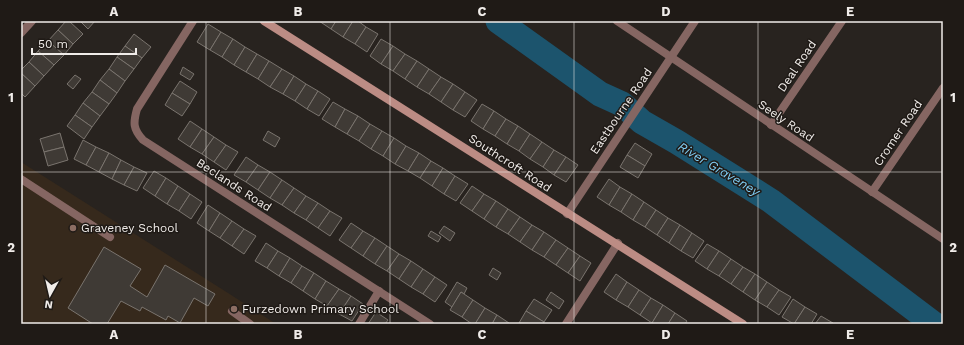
<svg xmlns="http://www.w3.org/2000/svg" width="964" height="345" font-family="'Work Sans',sans-serif">
<rect width="100%" height="100%" fill="#28231f"/>
<polygon fill="#36291c" points="21,162 228,293 276,324 21,324"/>
<g fill="none" stroke-linecap="round" stroke-linejoin="round">
<polyline stroke="#1c546d" stroke-width="25" points="498,21 600,94 622,104 642,122 677,142 771,201 934,324"/>
</g>
<g fill="#3f3a35" stroke="#7a746e">
<polygon points="66,21 69,21 83,34 73,44 58,30"/>
<polygon points="80,21 95,21 88,29"/>
<polygon points="319,21 336,21 331,29"/>
<polygon points="336,21 353,21 343,37 331,29"/>
<polygon points="353,21 358,21 366,27 355,44 343,37"/>
<polygon points="208,24 221,32 210,50 197,42"/>
<polygon points="366,27 378,34 367,52 355,44"/>
<polygon points="58,30 73,44 64,55 48,41"/>
<polygon points="221,32 233,39 222,57 210,50"/>
<polygon points="134,34 151,47 142,58 125,46"/>
<polygon points="233,39 245,47 234,65 222,57"/>
<polygon points="381,39 393,46 381,64 370,56"/>
<polygon points="48,41 64,55 54,65 38,51"/>
<polygon points="125,46 142,58 134,69 117,57"/>
<polygon points="393,46 405,54 393,71 381,64"/>
<polygon points="245,47 257,54 246,72 234,65"/>
<polygon points="38,51 54,65 44,76 29,62"/>
<polygon points="257,54 269,61 258,79 246,72"/>
<polygon points="405,54 417,61 405,79 393,71"/>
<polygon points="117,57 134,69 125,81 109,69"/>
<polygon points="269,61 282,69 270,87 258,79"/>
<polygon points="417,61 429,69 417,87 405,79"/>
<polygon points="29,62 44,76 35,86 21,73 21,70"/>
<polygon points="183,67 194,74 190,80 180,74"/>
<polygon points="109,69 125,81 117,93 100,80"/>
<polygon points="282,69 294,76 283,94 270,87"/>
<polygon points="429,69 441,77 429,94 417,87"/>
<polygon points="21,73 35,86 25,97 21,93"/>
<polygon points="75,75 81,79 73,89 67,84"/>
<polygon points="294,76 306,84 295,101 283,94"/>
<polygon points="441,77 453,84 441,102 429,94"/>
<polygon points="100,80 117,93 109,104 92,92"/>
<polygon points="180,81 197,92 190,104 172,93"/>
<polygon points="306,84 318,91 307,109 295,101"/>
<polygon points="453,84 465,92 453,110 441,102"/>
<polygon points="318,91 330,99 319,116 307,109"/>
<polygon points="92,92 109,104 100,116 83,103"/>
<polygon points="465,92 477,100 465,117 453,110"/>
<polygon points="172,93 190,104 182,116 165,105"/>
<polygon points="333,102 345,109 335,127 322,119"/>
<polygon points="83,103 100,116 92,127 75,115"/>
<polygon points="482,104 494,111 483,129 471,121"/>
<polygon points="345,109 358,116 347,134 335,127"/>
<polygon points="494,111 506,119 495,136 483,129"/>
<polygon points="75,115 92,127 84,139 67,126"/>
<polygon points="358,116 370,124 359,141 347,134"/>
<polygon points="506,119 518,126 507,144 495,136"/>
<polygon points="190,121 202,129 190,147 178,139"/>
<polygon points="370,124 382,131 371,149 359,141"/>
<polygon points="518,126 530,134 519,151 507,144"/>
<polygon points="202,129 214,137 202,154 190,147"/>
<polygon points="268,131 280,138 275,147 263,140"/>
<polygon points="382,131 394,138 383,156 371,149"/>
<polygon points="60,133 64,147 44,152 40,139"/>
<polygon points="530,134 542,142 530,159 519,151"/>
<polygon points="214,137 226,145 214,162 202,154"/>
<polygon points="394,138 406,146 395,164 383,156"/>
<polygon points="83,140 96,147 86,165 74,159"/>
<polygon points="542,142 554,150 543,167 530,159"/>
<polygon points="635,143 652,154 645,166 627,155"/>
<polygon points="226,145 238,152 226,170 214,162"/>
<polygon points="406,146 419,153 408,171 395,164"/>
<polygon points="64,147 68,160 48,166 44,152"/>
<polygon points="96,147 109,153 99,172 86,165"/>
<polygon points="554,150 566,157 554,175 543,167"/>
<polygon points="109,153 121,160 112,179 99,172"/>
<polygon points="419,153 431,161 420,178 408,171"/>
<polygon points="627,155 645,166 638,178 620,167"/>
<polygon points="246,157 258,165 246,182 234,175"/>
<polygon points="566,157 578,165 566,182 554,175"/>
<polygon points="121,160 134,167 124,185 112,179"/>
<polygon points="431,161 443,168 432,186 420,178"/>
<polygon points="258,165 270,172 258,190 246,182"/>
<polygon points="134,167 147,173 137,191 124,185"/>
<polygon points="443,168 455,176 444,194 432,186"/>
<polygon points="154,171 166,178 155,196 143,188"/>
<polygon points="270,172 282,180 270,198 258,190"/>
<polygon points="455,176 468,184 456,201 444,194"/>
<polygon points="166,178 178,186 167,204 155,196"/>
<polygon points="609,179 620,187 609,205 597,197"/>
<polygon points="282,180 294,188 282,205 270,198"/>
<polygon points="178,186 190,194 179,211 167,204"/>
<polygon points="472,186 484,194 472,211 460,203"/>
<polygon points="620,187 632,194 621,212 609,205"/>
<polygon points="294,188 306,196 294,213 282,205"/>
<polygon points="190,194 202,202 191,219 179,211"/>
<polygon points="484,194 496,201 484,219 472,211"/>
<polygon points="632,194 644,202 633,220 621,212"/>
<polygon points="306,196 318,203 306,220 294,213"/>
<polygon points="496,201 508,209 496,227 484,219"/>
<polygon points="644,202 656,210 645,227 633,220"/>
<polygon points="318,203 330,211 318,228 306,220"/>
<polygon points="208,205 220,213 209,231 197,223"/>
<polygon points="508,209 520,217 508,234 496,227"/>
<polygon points="656,210 668,218 657,235 645,227"/>
<polygon points="330,211 342,218 330,236 318,228"/>
<polygon points="220,213 232,221 220,238 209,231"/>
<polygon points="520,217 532,225 520,242 508,234"/>
<polygon points="668,218 680,225 669,243 657,235"/>
<polygon points="232,221 244,229 232,246 220,238"/>
<polygon points="351,223 363,231 351,248 339,240"/>
<polygon points="532,225 544,232 532,250 520,242"/>
<polygon points="680,225 692,233 681,251 669,243"/>
<polygon points="444,226 455,233 450,241 439,233"/>
<polygon points="244,229 256,236 244,254 232,246"/>
<polygon points="363,231 375,238 363,256 351,248"/>
<polygon points="431,231 441,237 438,242 428,236"/>
<polygon points="544,232 556,240 544,257 532,250"/>
<polygon points="692,233 704,241 693,258 681,251"/>
<polygon points="375,238 387,246 375,264 363,256"/>
<polygon points="556,240 568,248 556,265 544,257"/>
<polygon points="266,243 278,251 267,268 255,261"/>
<polygon points="707,244 719,251 707,269 695,261"/>
<polygon points="387,246 399,254 387,271 375,264"/>
<polygon points="104,247 141,269 130,286 147,297 165,265 215,294 208,306 194,298 180,323 168,316 166,320 142,307 140,311 121,301 107,324 93,324 68,308"/>
<polygon points="568,248 580,256 568,273 556,265"/>
<polygon points="278,251 290,258 279,276 267,268"/>
<polygon points="719,251 731,259 719,276 707,269"/>
<polygon points="399,254 411,261 399,279 387,271"/>
<polygon points="580,256 591,263 580,281 568,273"/>
<polygon points="290,258 302,266 291,283 279,276"/>
<polygon points="731,259 743,267 731,284 719,276"/>
<polygon points="411,261 423,269 411,287 399,279"/>
<polygon points="302,266 314,273 303,291 291,283"/>
<polygon points="743,267 755,274 743,292 731,284"/>
<polygon points="493,268 501,273 497,280 489,275"/>
<polygon points="423,269 435,277 423,294 411,287"/>
<polygon points="314,273 326,281 315,299 303,291"/>
<polygon points="616,274 627,282 616,300 604,292"/>
<polygon points="755,274 767,282 755,300 743,292"/>
<polygon points="435,277 447,285 435,302 423,294"/>
<polygon points="326,281 339,289 327,306 315,299"/>
<polygon points="457,282 467,288 464,294 461,292 452,307 445,302"/>
<polygon points="627,282 639,290 628,307 616,300"/>
<polygon points="767,282 779,290 767,307 755,300"/>
<polygon points="339,289 351,296 339,314 327,306"/>
<polygon points="639,290 651,298 640,315 628,307"/>
<polygon points="779,290 791,297 779,315 767,307"/>
<polygon points="461,292 473,300 462,317 450,310"/>
<polygon points="551,292 564,301 559,309 546,300"/>
<polygon points="351,296 363,304 352,321 339,314"/>
<polygon points="651,298 663,305 652,323 640,315"/>
<polygon points="534,299 552,310 544,322 526,311"/>
<polygon points="793,299 805,307 794,324 782,317"/>
<polygon points="473,300 485,308 475,324 472,324 462,317"/>
<polygon points="663,305 675,313 668,324 654,324 652,323"/>
<polygon points="805,307 817,314 811,324 794,324"/>
<polygon points="485,308 497,315 492,324 475,324"/>
<polygon points="526,311 544,322 543,324 519,323"/>
<polygon points="376,312 388,320 385,324 368,324"/>
<polygon points="675,313 687,321 685,324 668,324"/>
<polygon points="497,315 509,323 509,324 492,324"/>
<polygon points="821,316 833,323 815,324"/>
</g>
<g fill="none" stroke-linecap="round" stroke-linejoin="round">
<g stroke="#856662" stroke-width="8">
<polyline points="21,179 110,237"/>
<polyline points="232,311 250,324"/>
<polyline points="359,324 379,291"/>
</g>
<g stroke="#856662" stroke-width="8">
<path d="M193,21L137,109C133,123 133,129 143,140L430,324"/>
<polyline points="617,21 943,239"/>
<polyline points="21,33 32,21"/>
<polyline points="771,125 842,21"/>
<polyline points="872,192 943,88"/>
<polyline points="567,214 695,21"/>
<polyline points="566,324 618,243"/>
</g>
<polyline stroke="#bc8c84" stroke-width="8" points="264,21 743,324"/>
</g>
<path fill="none" stroke="#f0ece9" stroke-width="1" stroke-opacity="0.55" d="M206,21V324M390,21V324M574,21V324M758,21V324M21,172H943"/>
<g fill="#8d6e63" stroke="#1f1a16" stroke-width="1.5">
<circle cx="73" cy="228" r="4"/>
<circle cx="234" cy="309" r="4"/>
</g>
<g text-anchor="middle" dominant-baseline="central" stroke-width="3" stroke-linejoin="round" paint-order="stroke">
<g font-size="12" fill="#f0ece9" stroke="#1f1a16">
<text transform="translate(797 66) rotate(-56)">Deal Road</text>
<text transform="translate(621 111) rotate(-56)">Eastbourne Road</text>
<text transform="translate(786 121) rotate(34)">Seely Road</text>
<text transform="translate(898 133) rotate(-56)">Cromer Road</text>
<text transform="translate(510 163) rotate(33)">Southcroft Road</text>
<text transform="translate(234 185) rotate(33)">Beclands Road</text>
</g>
<g font-size="12" fill="#f0ece9" stroke="#1f1a16" text-anchor="start">
<text x="81" y="228">Graveney School</text>
<text x="242" y="309">Furzedown Primary School</text>
</g>
<g font-size="13" font-style="italic" fill="#7eccf3" stroke="#1f1a16">
<text transform="translate(719 169) rotate(31)">River Graveney</text>
</g>
</g>
<rect width="964" height="345" fill="none" stroke="#1f1a16" stroke-width="44"/>
<g transform="translate(50 295) rotate(188)" stroke="#1f1a16" stroke-width="3" paint-order="stroke">
<path d="M0-3L7 15L0 10L-7 15Z" fill="#f0ece9"/>
<text y="-6" font-size="11" font-weight="bold" text-anchor="middle" fill="#f0ece9">N</text>
</g>
<path d="M32 48v6h104v-6" fill="none" stroke="#f0ece9" stroke-width="2"/>
<text x="38" y="48" font-size="12" fill="#f0ece9" stroke="#1f1a16" stroke-width="3" paint-order="stroke">50 m</text>
<rect x="22" y="22" width="920" height="301" fill="none" stroke="#f0ece9" stroke-width="1.5"/>
<g font-size="13" text-anchor="middle" font-weight="bold" fill="#f0ece9">
<text x="114" y="16">A</text>
<text x="298" y="16">B</text>
<text x="482" y="16">C</text>
<text x="666" y="16">D</text>
<text x="850" y="16">E</text>
<text x="11" y="102">1</text>
<text x="953" y="102">1</text>
<text x="11" y="252">2</text>
<text x="953" y="252">2</text>
<text x="114" y="339">A</text>
<text x="298" y="339">B</text>
<text x="482" y="339">C</text>
<text x="666" y="339">D</text>
<text x="850" y="339">E</text>
</g>
</svg>
